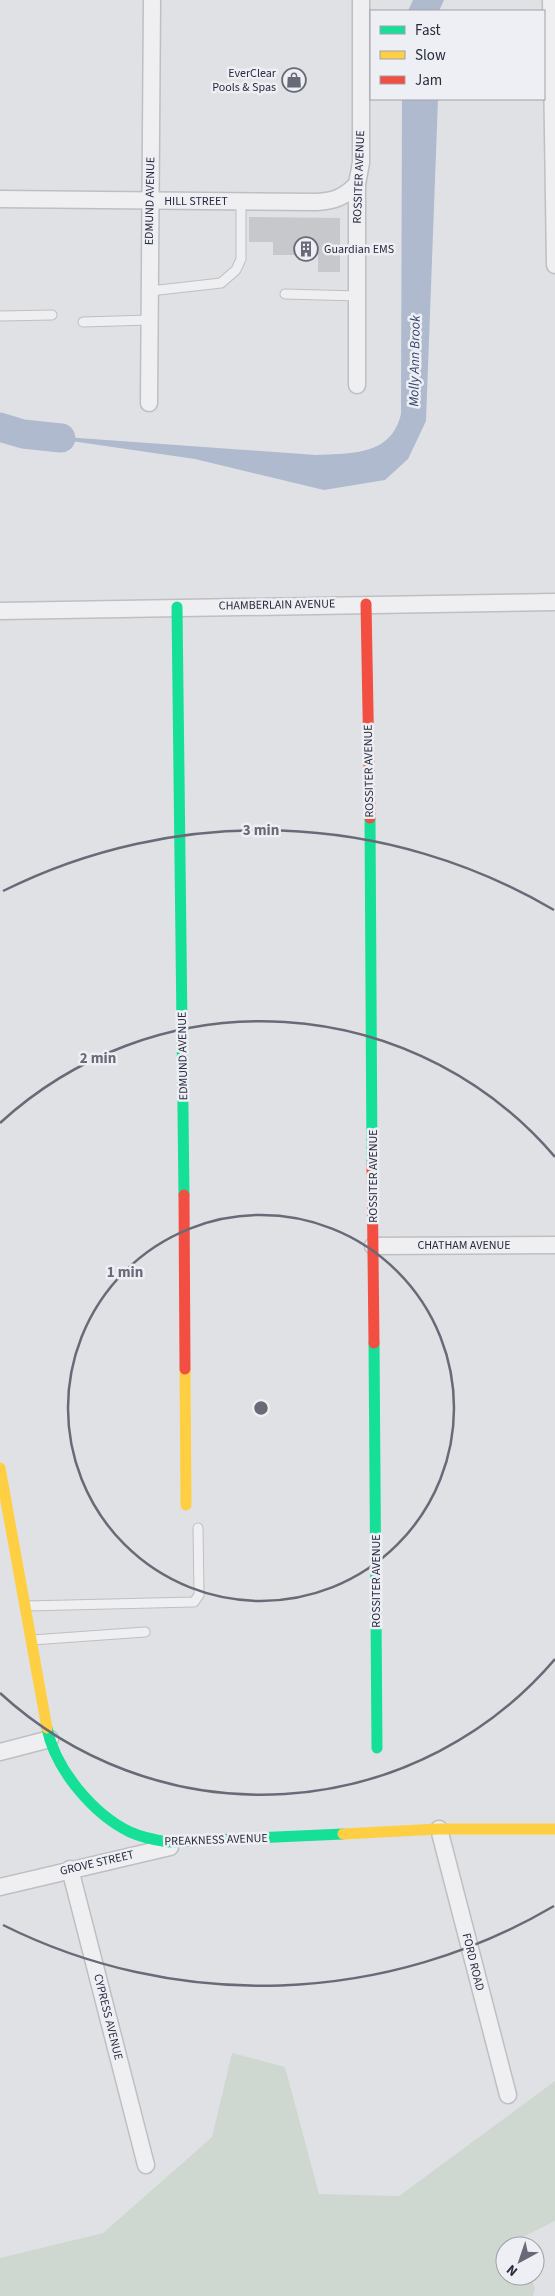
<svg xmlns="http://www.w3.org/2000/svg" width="555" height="2296" font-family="'Source Sans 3',sans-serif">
<rect width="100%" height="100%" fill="#e0e1e5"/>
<polygon fill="#cfd8d0" points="232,2053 285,2067 319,2194 399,2196 555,2081 555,2221 515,2241 517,2246 505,2246 505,2276 530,2276 535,2288 533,2296 0,2296 0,2258 103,2233 212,2137"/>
<g fill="#afbacf">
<polygon points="413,0 444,0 439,11 408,11"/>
<path d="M402,99H438L426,421L408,459L385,480L324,490L195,459L23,434L316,455C352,453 391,456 401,414Z"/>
</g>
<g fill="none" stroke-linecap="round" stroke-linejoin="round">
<polyline stroke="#afbacf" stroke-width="29" points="0,427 23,434 61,438"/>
</g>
<polygon fill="#c6c8cb" points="249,217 340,218 340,272 318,272 318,255 273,255 273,242 249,242"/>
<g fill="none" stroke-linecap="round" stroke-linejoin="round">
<g stroke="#bebfc3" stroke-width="11">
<g id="lane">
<polyline points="150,291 221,283 236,270 241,259 241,201"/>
<polyline points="285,294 357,296"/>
<polyline points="0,316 52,315"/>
<polyline points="83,322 149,320"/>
<polyline points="26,1606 194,1602 199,1595 198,1528"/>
<polyline points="32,1640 145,1632"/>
</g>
</g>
<g stroke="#bebfc3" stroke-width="19">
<g id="street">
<polyline points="551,0 555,265"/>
<path d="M0,199L317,202C334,201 345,197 357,184"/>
<polyline points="357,385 357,184 361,163 361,0"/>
<polyline points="149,403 152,0"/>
<polyline points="0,611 555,602"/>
<polyline points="373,1246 555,1245"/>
<polyline points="0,1752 50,1739"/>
<polyline points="439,1829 508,2095"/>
<polyline points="70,1869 146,2165"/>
<polyline points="0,1887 170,1847"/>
</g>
</g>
<use href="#lane" stroke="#efeff1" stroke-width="9"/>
<use href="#street" stroke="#efeff1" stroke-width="16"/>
<g stroke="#16e098" stroke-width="11">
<polyline points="177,607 184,1195"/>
<polyline points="370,818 372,1163"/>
<polyline points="374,1343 377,1748"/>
<path d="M47,1728C55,1769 93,1814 130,1832C143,1838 155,1840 168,1842L343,1834"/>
</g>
<g stroke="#ffcf43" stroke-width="11">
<polyline points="185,1369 186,1505"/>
<polyline points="0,1468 47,1728"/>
<polyline points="343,1834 439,1829 555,1829"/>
</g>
<g stroke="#f24e42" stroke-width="11">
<polyline points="366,604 370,818"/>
<polyline points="372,1163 374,1343"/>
<polyline points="184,1195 185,1369"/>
</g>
</g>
<g fill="none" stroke="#686b77" stroke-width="2.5">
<circle cx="261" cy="1408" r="193"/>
<path d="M555 1659A386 386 0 0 1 0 1693M0 1123A386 386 0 0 1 555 1157"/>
<path d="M554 1906A578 578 0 0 1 3 1925M3 891A578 578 0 0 1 554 910"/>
</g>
<defs>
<g id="shop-ring" transform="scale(1.25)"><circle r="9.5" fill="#edeff4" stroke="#686b77" stroke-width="1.5"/><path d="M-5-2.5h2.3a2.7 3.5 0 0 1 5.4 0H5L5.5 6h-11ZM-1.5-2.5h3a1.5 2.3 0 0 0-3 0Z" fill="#686b77"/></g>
<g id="building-ring" transform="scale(1.25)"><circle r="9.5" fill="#edeff4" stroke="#686b77" stroke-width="1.5"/><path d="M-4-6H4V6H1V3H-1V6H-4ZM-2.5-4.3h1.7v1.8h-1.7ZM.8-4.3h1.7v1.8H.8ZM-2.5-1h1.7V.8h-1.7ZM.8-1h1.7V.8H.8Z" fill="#686b77"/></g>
</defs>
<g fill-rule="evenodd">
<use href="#shop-ring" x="294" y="80"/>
<use href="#building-ring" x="306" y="249"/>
</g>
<g text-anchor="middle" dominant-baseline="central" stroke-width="5" stroke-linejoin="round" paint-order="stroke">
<g font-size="12" fill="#282c3c" stroke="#edeff4" text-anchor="end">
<text x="276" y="73">EverClear<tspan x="276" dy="14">Pools &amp; Spas</tspan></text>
<text x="324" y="249" text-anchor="start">Guardian EMS</text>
</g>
<g font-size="12" fill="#282c3c" stroke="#edeff4">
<text transform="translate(359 177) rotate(-88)">ROSSITER AVENUE</text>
<text transform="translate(150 201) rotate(-89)">EDMUND AVENUE</text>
<text x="196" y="201">HILL STREET</text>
<text transform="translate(277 605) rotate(-1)">CHAMBERLAIN AVENUE</text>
<text transform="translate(369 771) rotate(-91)">ROSSITER AVENUE</text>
<text transform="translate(183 1056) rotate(-91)">EDMUND AVENUE</text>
<text transform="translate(373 1176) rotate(-90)">ROSSITER AVENUE</text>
<text x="464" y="1245">CHATHAM AVENUE</text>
<text transform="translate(376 1581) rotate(-90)">ROSSITER AVENUE</text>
<text transform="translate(216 1840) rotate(-2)">PREAKNESS AVENUE</text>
<text transform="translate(97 1863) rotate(-13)">GROVE STREET</text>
<text transform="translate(473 1962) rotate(76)">FORD ROAD</text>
<text transform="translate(108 2017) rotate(76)">CYPRESS AVENUE</text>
</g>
<g font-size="14" font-style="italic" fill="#34466e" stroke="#edeff4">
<text transform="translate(415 361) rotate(-89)">Molly Ann Brook</text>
</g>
</g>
<circle cx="261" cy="1408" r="8" fill="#686b77" stroke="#edeff4" stroke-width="2.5"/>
<g font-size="15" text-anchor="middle" font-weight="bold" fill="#686b77" stroke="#edeff4" stroke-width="5" stroke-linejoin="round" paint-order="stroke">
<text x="261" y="835">3 min</text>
<text x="98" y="1063">2 min</text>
<text x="125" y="1277">1 min</text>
</g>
<rect x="370" y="10" width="175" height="90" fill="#edeff4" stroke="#9ea1aa"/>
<rect x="380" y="26" width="25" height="8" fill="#16e098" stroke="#9ea1aa"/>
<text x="415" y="35" font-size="15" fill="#282c3c">Fast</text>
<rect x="380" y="51" width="25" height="8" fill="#ffcf43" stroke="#9ea1aa"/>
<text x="415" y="60" font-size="15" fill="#282c3c">Slow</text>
<rect x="380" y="76" width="25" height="8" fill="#f24e42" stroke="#9ea1aa"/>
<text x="415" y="85" font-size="15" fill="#282c3c">Jam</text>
<g transform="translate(520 2261) rotate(220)"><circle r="24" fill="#edeff4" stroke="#9ea1aa"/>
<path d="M0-4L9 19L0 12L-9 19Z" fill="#686b77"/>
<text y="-8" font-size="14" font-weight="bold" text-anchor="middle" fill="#282c3c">N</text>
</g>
</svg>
